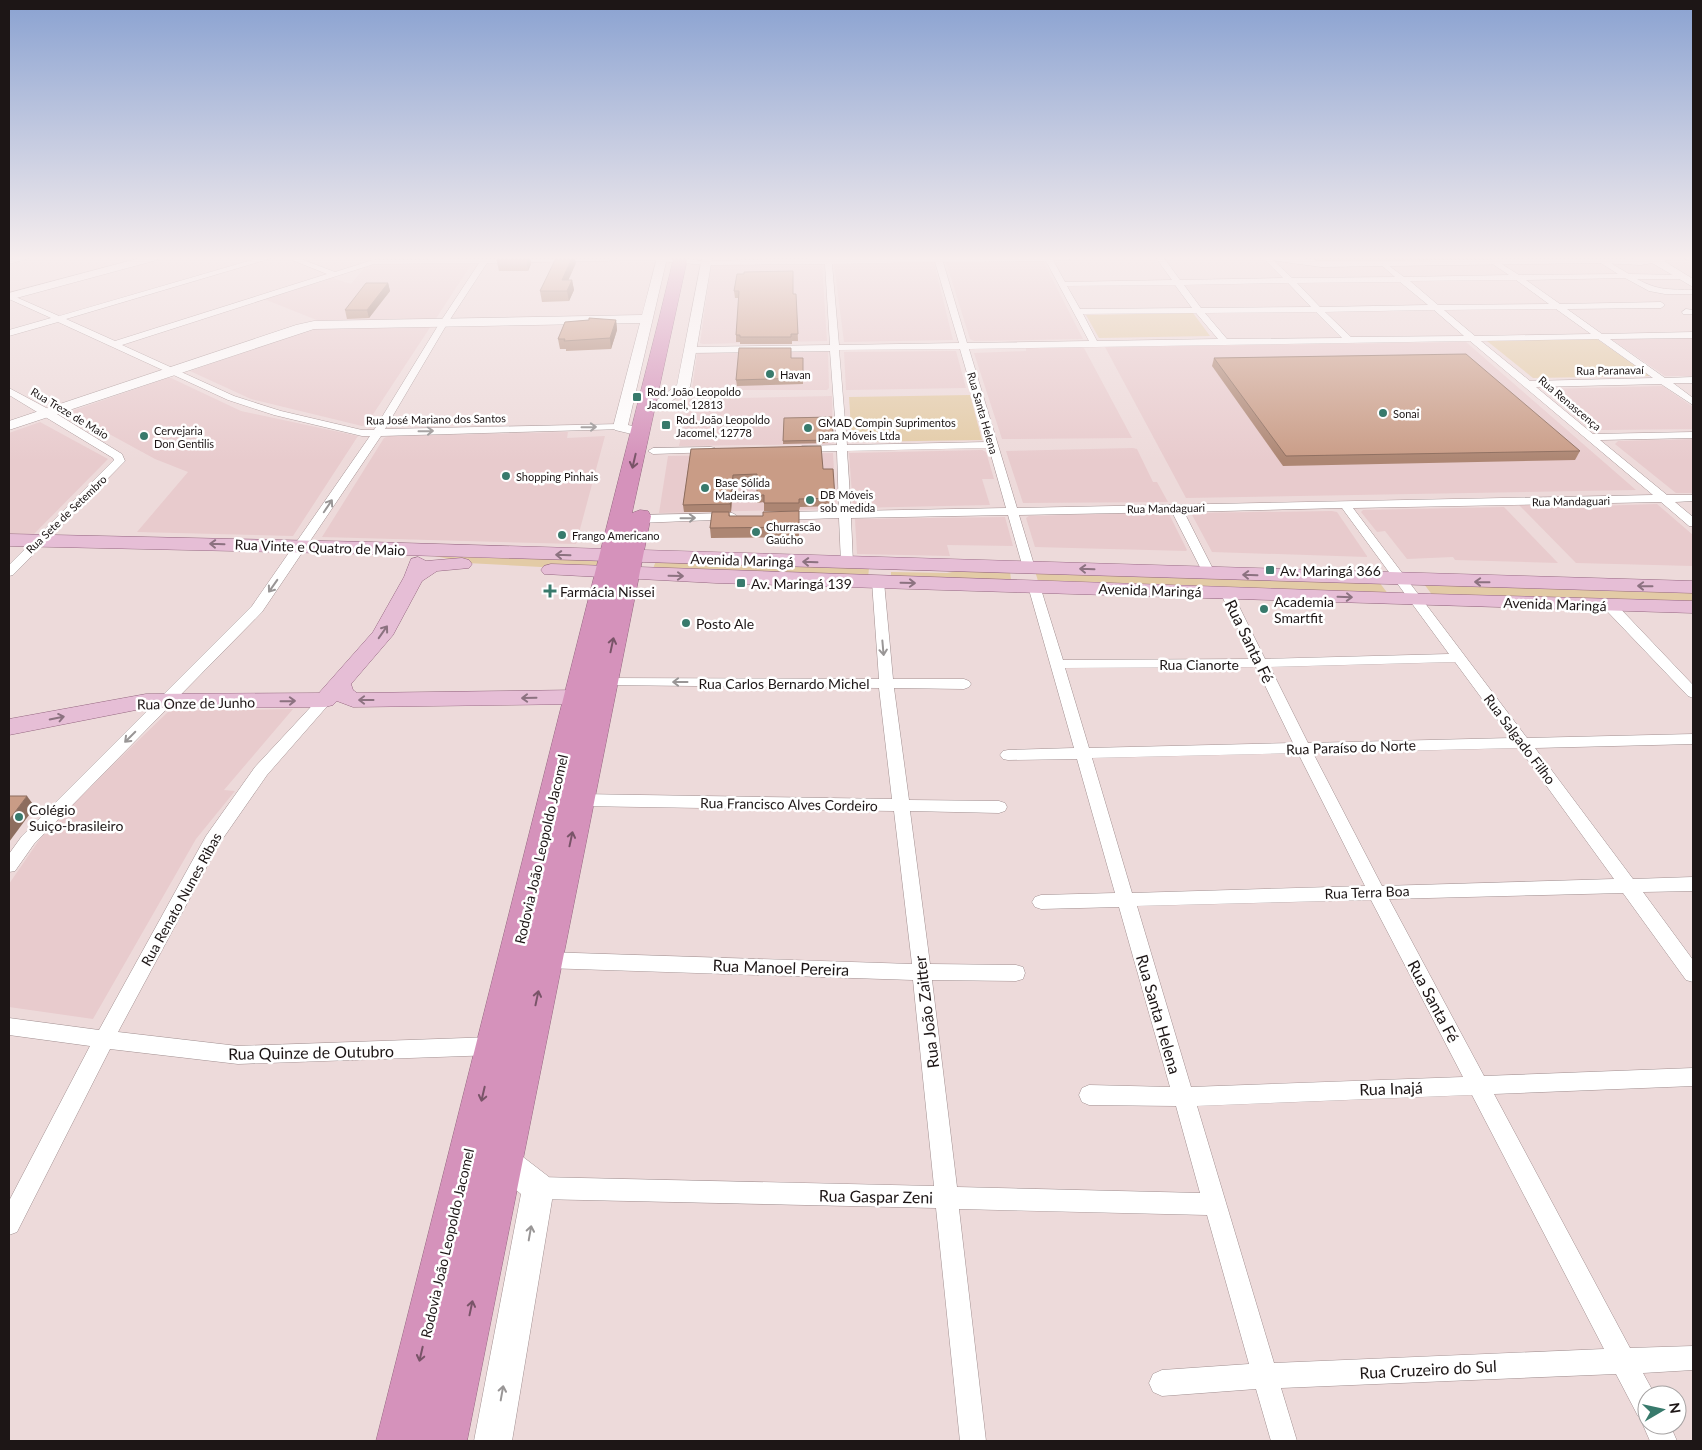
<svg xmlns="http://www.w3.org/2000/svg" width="1702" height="1450" font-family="Lato,sans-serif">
<rect width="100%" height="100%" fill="#eddada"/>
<g fill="#e8cbcd">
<polygon points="931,261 934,263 953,340 844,342 834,264"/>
<polygon points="1043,261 1083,339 974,341 970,339 946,262"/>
<polygon points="472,263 435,320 319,321 264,299 333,278 351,284 365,267 375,264"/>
<polygon points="715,264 822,264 827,341 703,344 700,343 711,265"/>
<polygon points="431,326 366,425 362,426 251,399 190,371 314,328"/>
<polygon points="1693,338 1693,376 1665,376 1611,339"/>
<polygon points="1466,342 1636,490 1186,498 1105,347"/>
<polygon points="1080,347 1084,348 1132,438 1002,439 974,353 1026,351 1026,348"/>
<polygon points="956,351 966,388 846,390 844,352"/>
<polygon points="828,352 829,388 827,390 692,390 697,354 701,353"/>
<polygon points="167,378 171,378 241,411 358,436 293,536 137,532 188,472 155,459 69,412"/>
<polygon points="1663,386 1693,407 1693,429 1601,430 1594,425 1588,425 1544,389"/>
<polygon points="832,396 833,443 830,444 679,446 689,399"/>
<polygon points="40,422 108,459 33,535 9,534 9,433"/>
<polygon points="568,432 567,438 605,436 576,544 322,537 384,438 389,436"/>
<polygon points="1693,439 1693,493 1676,493 1615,444 1618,441"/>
<polygon points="1133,448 1137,449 1153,482 1157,482 1168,502 1023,503 1006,451"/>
<polygon points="982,450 986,452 994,479 982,479 990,505 853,508 849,453"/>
<polygon points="833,453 836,508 833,509 659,513 668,456"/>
<polygon points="1592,503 1595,506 1657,504 1693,535 1693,566 1576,563 1519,505"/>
<polygon points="1504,507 1558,563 1455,560 1453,557 1407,559 1385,531 1377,532 1361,512 1363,510"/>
<polygon points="1332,511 1337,512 1367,556 1367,557 1212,552 1191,513"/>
<polygon points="1165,512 1169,514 1187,550 1186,551 1035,547 1026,518 1029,516"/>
<polygon points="1005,517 1013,546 947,545 950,556 857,554 855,519"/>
<polygon points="293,709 224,790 235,791 196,839 93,1019 9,1007 9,884 48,827 169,711"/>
</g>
<g fill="#e3cba6">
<polygon points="1287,258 1546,258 1549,260 1334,262"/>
<polygon points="1193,313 1210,336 1099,338 1086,315"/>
<polygon points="1597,339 1650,376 1533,378 1487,341"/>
<polygon points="970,395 982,440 852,442 849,397"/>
<polygon points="435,556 601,559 598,570 467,563"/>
<polygon points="656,561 869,568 868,578 652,571"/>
<polygon points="963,570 1010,571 1011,580 891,580 891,572 947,573"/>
<polygon points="1035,571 1379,582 1389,595 1038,581"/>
<polygon points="1424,584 1693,592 1693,603 1433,596"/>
</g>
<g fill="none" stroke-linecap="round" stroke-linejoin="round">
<g stroke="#a29091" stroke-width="1">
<g id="street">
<polygon points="16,258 30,258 9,264 9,260"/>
<path d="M259,258H272L66,319L115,341L327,274L287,258H298L335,272L373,260L675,258L706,261L824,258H1072L1068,260H1053L1065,282L1172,280L1156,258H1164L1180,280L1283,278L1263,258H1271L1292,278L1395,277L1380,264L1384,262L1404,277L1509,275L1494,265L1493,263L1497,261L1519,275L1618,274L1596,260L1602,258L1629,274L1683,275L1684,277L1680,279H1637C1659,291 1669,289 1693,290V294H1665L1649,291L1625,278L1526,280L1560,304L1661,302L1665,305L1661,308L1567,309L1602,334L1693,332V338L1610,339L1665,378L1693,377V383H1673L1693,398V405L1661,384L1536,387L1593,434L1693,432V438L1600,440L1667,495H1693V501L1675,502L1693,517V526H1689L1661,502L1353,508L1527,738L1693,734V744L1535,748L1633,879L1693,877V891L1643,892L1693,960V982L1686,980L1623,893L1389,899L1484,1076L1693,1068V1086L1494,1094L1630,1348L1693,1346V1370L1643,1373L1655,1395H1647V1425H1670L1677,1441H1650L1643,1425L1645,1419L1638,1416L1616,1374L1281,1388L1297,1441H1271L1256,1389L1162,1396L1153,1392L1149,1383L1153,1374L1162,1370L1249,1364L1207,1215L959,1209L986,1441H960L936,1208L538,1199L530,1196L527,1188L530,1180L538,1177L934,1186L913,980L545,968L538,965L536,960L538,955L545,952L912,964L894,811L579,806L573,804L571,800L573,796L579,794L892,799L879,688L604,685L599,684L597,681L599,678L879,679L872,582L878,578L883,579L884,582L893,679H964L969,681L971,684L969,687L964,689L894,688L909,800L999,801L1005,803L1007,807L1005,811L999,813L910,811L930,964L1016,965L1023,967L1025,973L1023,979L1016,981L932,980L957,1187L1200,1193L1176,1106L1089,1105L1082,1102L1079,1095L1082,1088L1089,1085L1170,1087L1119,907L1041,909L1035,907L1032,902L1035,897L1041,895L1115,893L1077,759L1008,760L1003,759L1000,755L1003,751L1008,750L1074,748L1028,586L1034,582L1040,586L1063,660L1252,659L1220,592L1226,588L1232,592L1265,659L1449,654L1342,508L1184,512L1215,573L1209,577L1203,573L1172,512L1019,515L1035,568L1029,572L1023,568L1008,515L851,518L853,563L847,567L843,566L841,563L839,518L780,520L774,516L780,512L839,511L837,451L802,452L797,449L802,446L837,445L830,351L690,353L685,350L690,347L830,345L825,264L706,265L647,260L487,263L447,324L385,429L620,424L624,425L625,427L624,429L381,436L262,612L34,844L15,871L9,872V854L22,836L252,606L370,436H362L274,415L228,400L58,322L9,336V330L51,318L9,299V294L59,316ZM1046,261L1089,341L967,343L943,262ZM935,262L959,343L839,345L832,264ZM479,263L439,324L374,430H362L281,411L234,396L122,345L374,264ZM1516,280L1549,304L1438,305L1410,281ZM1400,282L1428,305L1320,307L1297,283ZM1288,283L1311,307L1201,308L1184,285ZM1175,285L1192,308L1080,309L1067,286ZM1556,309L1591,334L1475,336L1444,310ZM1434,310L1464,336L1351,337L1325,312ZM1316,312L1342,338L1227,339L1205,313ZM1196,313L1218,339L1097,341L1083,314ZM1598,339L1653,378L1530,381L1481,341ZM1470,341L1653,495L1017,508L969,349ZM960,349L987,442L847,445L839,350ZM989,448L1006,508L851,511L847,451ZM1455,662L1511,738L1308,743L1270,667ZM1256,667L1293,743L1089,748L1065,668ZM1519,748L1614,879L1382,886L1313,753ZM1298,753L1365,886L1132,893L1092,758ZM1371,900L1463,1077L1191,1087L1137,906ZM1472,1095L1604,1349L1274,1363L1197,1106Z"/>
<polygon points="1685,258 1693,258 1693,261 1686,260"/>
<polygon points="1686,309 1693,310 1693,314 1683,314 1682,312"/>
<polygon points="9,388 52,411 122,454 125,461 13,575 9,576 9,565 114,460 113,458 9,395"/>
<polygon points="711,447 715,448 716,450 715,452 653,454 648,451 653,448"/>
<polygon points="732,513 736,515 738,517 736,519 639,523 633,519 639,515"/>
<polygon points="1610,602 1615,603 1693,685 1693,698 1688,696 1605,609 1603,606"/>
<polygon points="325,695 330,697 332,700 330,703 267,775 219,844 118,1032 238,1046 494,1037 501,1040 504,1046 501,1052 494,1055 238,1064 110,1049 17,1232 9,1235 9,1201 90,1046 9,1035 9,1018 99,1030 206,836 255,767 320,697"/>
</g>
</g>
<g stroke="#a29091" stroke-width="1">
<g id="secondary">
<polygon points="140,258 158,258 157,260 9,300 9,293"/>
<polygon points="657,258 667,258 628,425 645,429 647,432 645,435 640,436 615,430 613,427 640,323 314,329 9,430 9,421 296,325 314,321 642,315"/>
<polygon points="702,258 712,258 690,387 669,403 659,403 657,400 677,385"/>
<polygon points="1272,258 1302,258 1321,261 1671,258 1664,261 1693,279 1693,287 1652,263 1641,265 1600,263 1321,267 1277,261"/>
<polygon points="503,1145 514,1150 549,1177 554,1188 512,1441 474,1441 521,1194 492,1170 487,1160 492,1150"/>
</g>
</g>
<g stroke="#956781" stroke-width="1">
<g id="primary">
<polygon points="9,534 370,542 1693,581 1693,593 370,554 9,546"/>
<polygon points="418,557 426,561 462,558 469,560 472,564 469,568 437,571 422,581 393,635 351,684 353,690 357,693 578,690 586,692 590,697 586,702 578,704 353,707 337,701 333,705 325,707 146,708 9,735 9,719 146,694 319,693 373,632 404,577 411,559"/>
<polygon points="551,564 1431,594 1693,601 1693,613 716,583 544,574 541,570 544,566"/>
</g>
</g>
<g stroke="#956781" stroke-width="1">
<polygon id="highway" points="671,258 686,258 687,260 632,513 640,510 648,511 651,516 467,1441 376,1441 659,319 673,261"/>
</g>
<use href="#street" fill="#fff" fill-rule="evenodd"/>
<use href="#secondary" fill="#fff" fill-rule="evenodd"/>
<use href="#primary" fill="#e6bed6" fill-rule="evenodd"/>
<use href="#highway" fill="#d592bb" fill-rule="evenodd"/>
</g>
<g fill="#ad8673">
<polygon points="496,258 530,258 531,264 528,271 499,271"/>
<polygon points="576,263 568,280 572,280 574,290 569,301 542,302 540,291"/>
<polygon points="388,283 390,291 369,318 347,319 345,310"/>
<polygon points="734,291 796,294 798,341 792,341 792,344 740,344 740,342 736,342 736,335 739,298 735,298"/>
<polygon points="616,320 617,330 611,349 566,351 566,349 560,349 558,339"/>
<polygon points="792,358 803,358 803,384 737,386 736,380"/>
<polygon points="1214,358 1580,451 1575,460 1283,466 1212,366"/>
<polygon points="832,417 833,436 828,436 828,443 783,444 784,418"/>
<polygon points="691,449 823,469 835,498 835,506 800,507 799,511 764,511 764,502 757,503 757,482 733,482 731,512 684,512 683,505"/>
<polygon points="729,512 730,516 799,521 799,537 711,538 710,528"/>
</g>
<g fill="#8d6d5e">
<polygon points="526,258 530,258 531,264 528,271"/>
<polygon points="572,258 575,258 576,263 564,290 562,280"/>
<polygon points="572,280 574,290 569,301 567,291"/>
<polygon points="388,283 390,291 369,318 367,310"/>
<polygon points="616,320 617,330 611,349 610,338"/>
<polygon points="733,475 733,482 731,512 730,504"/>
<polygon points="27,796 35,807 9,842 9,820"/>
</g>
<g fill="#c99c86" stroke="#8d6d5e">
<polygon points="556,258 572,258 562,280 572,280 567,291 540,291"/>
<polygon points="793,271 793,294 796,294 798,334 791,334 791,337 740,337 740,335 736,335 739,291 734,291 737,274 744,274 744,272"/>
<polygon points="366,283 388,283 367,310 345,310"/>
<polygon points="589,318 616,320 610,338 564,341 565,339 558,339 565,322 589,320"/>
<polygon points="739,348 791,348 791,358 803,358 803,378 736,380"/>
<polygon points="1466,354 1580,451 1286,456 1214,358"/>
<polygon points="832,417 833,433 828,433 828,440 783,441 784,418"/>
<polygon points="821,446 823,469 833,469 835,498 799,499 799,503 764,503 764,495 757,495 757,474 733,475 730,504 683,505 691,449"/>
<polygon points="799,511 799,527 710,528 712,512 729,512 729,516 763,516 763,512"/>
<polygon points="9,796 27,796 9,820"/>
</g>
<defs><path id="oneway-shaft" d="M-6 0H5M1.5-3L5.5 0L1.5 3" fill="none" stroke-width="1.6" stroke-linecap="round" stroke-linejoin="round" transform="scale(1.25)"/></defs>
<g stroke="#999696">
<use href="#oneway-shaft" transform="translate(589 427) rotate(-1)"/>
<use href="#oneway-shaft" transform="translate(426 431) rotate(-1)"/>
<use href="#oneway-shaft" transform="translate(328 506) rotate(-56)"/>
<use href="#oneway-shaft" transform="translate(688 518) rotate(-1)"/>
<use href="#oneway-shaft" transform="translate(273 586) rotate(125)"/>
<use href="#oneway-shaft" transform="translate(883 648) rotate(85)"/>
<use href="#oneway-shaft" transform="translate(680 682) rotate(-180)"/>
<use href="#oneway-shaft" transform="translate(130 737) rotate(135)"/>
<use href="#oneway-shaft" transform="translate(530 1233) rotate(-80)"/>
<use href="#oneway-shaft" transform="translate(502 1393) rotate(-80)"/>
</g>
<g stroke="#795468">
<use href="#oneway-shaft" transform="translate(634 461) rotate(103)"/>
<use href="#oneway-shaft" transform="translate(612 645) rotate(-78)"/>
<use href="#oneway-shaft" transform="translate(571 839) rotate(-78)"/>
<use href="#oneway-shaft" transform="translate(537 998) rotate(-78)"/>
<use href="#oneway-shaft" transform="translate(483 1094) rotate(103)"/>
<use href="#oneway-shaft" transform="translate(471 1308) rotate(-78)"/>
<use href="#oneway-shaft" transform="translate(421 1354) rotate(103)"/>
</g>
<g stroke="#8c7280">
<use href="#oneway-shaft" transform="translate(217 544) rotate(-178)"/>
<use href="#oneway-shaft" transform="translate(563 555) rotate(-178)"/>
<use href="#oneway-shaft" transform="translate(810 562) rotate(-178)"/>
<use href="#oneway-shaft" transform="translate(1087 569) rotate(-178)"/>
<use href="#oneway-shaft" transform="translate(1250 575) rotate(-178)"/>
<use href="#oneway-shaft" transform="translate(676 576) rotate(1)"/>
<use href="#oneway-shaft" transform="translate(1482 582) rotate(-179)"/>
<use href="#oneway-shaft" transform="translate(908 583) rotate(1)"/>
<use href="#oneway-shaft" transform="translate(1645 586) rotate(-179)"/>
<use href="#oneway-shaft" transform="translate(1345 597) rotate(2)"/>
<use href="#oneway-shaft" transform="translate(383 632) rotate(-55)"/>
<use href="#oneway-shaft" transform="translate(529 698) rotate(179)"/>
<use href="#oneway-shaft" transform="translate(366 700) rotate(180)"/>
<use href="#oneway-shaft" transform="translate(288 701) rotate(-1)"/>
<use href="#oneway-shaft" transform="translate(57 718) rotate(-11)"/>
</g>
<linearGradient id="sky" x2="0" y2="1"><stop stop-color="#8aa2d1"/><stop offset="0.56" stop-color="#f7eeee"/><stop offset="1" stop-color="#f7eeee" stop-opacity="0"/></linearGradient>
<rect width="1702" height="461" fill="url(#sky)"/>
<g fill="#387a6c" stroke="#fff" stroke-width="2">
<circle cx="770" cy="374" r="5"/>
<rect x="632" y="392" width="10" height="10" rx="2.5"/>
<circle cx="1383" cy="413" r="5"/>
<rect x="661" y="420" width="10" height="10" rx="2.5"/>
<circle cx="808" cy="428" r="5"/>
<circle cx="144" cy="436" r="5"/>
<circle cx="506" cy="476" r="5"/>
<circle cx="705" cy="488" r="5"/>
<circle cx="810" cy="500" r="5"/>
<circle cx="756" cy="532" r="5"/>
<circle cx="562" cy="535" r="5"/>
<rect x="1265" y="565" width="10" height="10" rx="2.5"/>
<rect x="736" y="578" width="10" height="10" rx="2.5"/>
<path d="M547.5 583.5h5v5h5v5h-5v5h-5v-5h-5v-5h5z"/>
<circle cx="1264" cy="609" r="5"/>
<circle cx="686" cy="623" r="5"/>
<circle cx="19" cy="817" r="5"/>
</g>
<g text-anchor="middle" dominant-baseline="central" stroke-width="5" stroke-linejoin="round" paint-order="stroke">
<g font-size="11" fill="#1d1616" stroke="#fff">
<text transform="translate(1610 370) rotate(-1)">Rua Paranavaí</text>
<text transform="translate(1570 403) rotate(40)">Rua Renascença</text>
<text transform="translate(70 413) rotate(31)">Rua Treze de Maio</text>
<text transform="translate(983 413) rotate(74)">Rua Santa Helena</text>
<text transform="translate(436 419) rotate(-1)">Rua José Mariano dos Santos</text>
<text transform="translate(1571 501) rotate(-1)">Rua Mandaguari</text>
<text transform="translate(1166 508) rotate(-1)">Rua Mandaguari</text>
<text transform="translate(66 514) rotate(-44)">Rua Sete de Setembro</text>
</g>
<g font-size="11" fill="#1d1616" stroke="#fff" text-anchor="start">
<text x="780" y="374">Havan</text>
<text x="647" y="391">Rod. João Leopoldo<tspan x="647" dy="13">Jacomel, 12813</tspan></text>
<text x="1393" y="413">Sonai</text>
<text x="676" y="419">Rod. João Leopoldo<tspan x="676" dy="13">Jacomel, 12778</tspan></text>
<text x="818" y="422">GMAD Compin Suprimentos<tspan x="818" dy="13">para Móveis Ltda</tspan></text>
<text x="154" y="430">Cervejaria<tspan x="154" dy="13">Don Gentilis</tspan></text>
<text x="516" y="476">Shopping Pinhais</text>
<text x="715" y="482">Base Sólida<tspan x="715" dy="13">Madeiras</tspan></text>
<text x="820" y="494">DB Móveis<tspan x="820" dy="13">sob medida</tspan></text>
<text x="766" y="526">Churrascão<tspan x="766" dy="13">Gaúcho</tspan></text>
<text x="572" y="535">Frango Americano</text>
</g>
<g font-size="14" fill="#1d1616" stroke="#fff">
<text transform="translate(320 547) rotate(2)">Rua Vinte e Quatro de Maio</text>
<text transform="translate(742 560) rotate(2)">Avenida Maringá</text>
<text transform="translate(1150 590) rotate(2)">Avenida Maringá</text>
<text transform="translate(1555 604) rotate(2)">Avenida Maringá</text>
<text x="1199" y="664">Rua Cianorte</text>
<text x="784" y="683">Rua Carlos Bernardo Michel</text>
<text transform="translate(196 703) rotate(-1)">Rua Onze de Junho</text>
<text transform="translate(1520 739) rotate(53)">Rua Salgado Filho</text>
<text transform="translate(1351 747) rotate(-2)">Rua Paraíso do Norte</text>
<text transform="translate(789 804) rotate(1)">Rua Francisco Alves Cordeiro</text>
<text transform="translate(541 849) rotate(-77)">Rodovia João Leopoldo Jacomel</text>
<text transform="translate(1367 892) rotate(-2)">Rua Terra Boa</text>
<text transform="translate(181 899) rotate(-61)">Rua Renato Nunes Ribas</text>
<text transform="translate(447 1243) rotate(-77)">Rodovia João Leopoldo Jacomel</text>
</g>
<g font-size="14" fill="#1d1616" stroke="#fff" text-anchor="start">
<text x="1280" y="570">Av. Maringá 366</text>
<text x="751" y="583">Av. Maringá 139</text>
<text x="560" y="591">Farmácia Nissei</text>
<text x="1274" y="601">Academia<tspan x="1274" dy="16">Smartfit</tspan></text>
<text x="696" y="623">Posto Ale</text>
<text x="29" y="809">Colégio<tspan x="29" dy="16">Suiço-brasileiro</tspan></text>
</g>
<g font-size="16" fill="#1d1616" stroke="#fff">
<text transform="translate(1250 641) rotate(64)">Rua Santa Fé</text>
<text transform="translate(781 967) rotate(2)">Rua Manoel Pereira</text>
<text transform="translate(1434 1001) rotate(62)">Rua Santa Fé</text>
<text transform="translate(926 1012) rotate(-97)">Rua João Zaitter</text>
<text transform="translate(1159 1014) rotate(74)">Rua Santa Helena</text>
<text transform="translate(311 1052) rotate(-1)">Rua Quinze de Outubro</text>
<text transform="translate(1391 1088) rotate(-2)">Rua Inajá</text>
<text transform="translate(876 1196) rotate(1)">Rua Gaspar Zeni</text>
<text transform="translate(1428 1369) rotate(-3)">Rua Cruzeiro do Sul</text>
</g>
</g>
<rect width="1702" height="1450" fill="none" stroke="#1d1616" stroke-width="20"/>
<g transform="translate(1662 1410) rotate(81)"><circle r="24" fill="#ffffff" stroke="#a5a2a2"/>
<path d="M0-4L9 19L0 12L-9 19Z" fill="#387a6c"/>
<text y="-8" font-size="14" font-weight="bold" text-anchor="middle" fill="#1d1616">N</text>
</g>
</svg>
